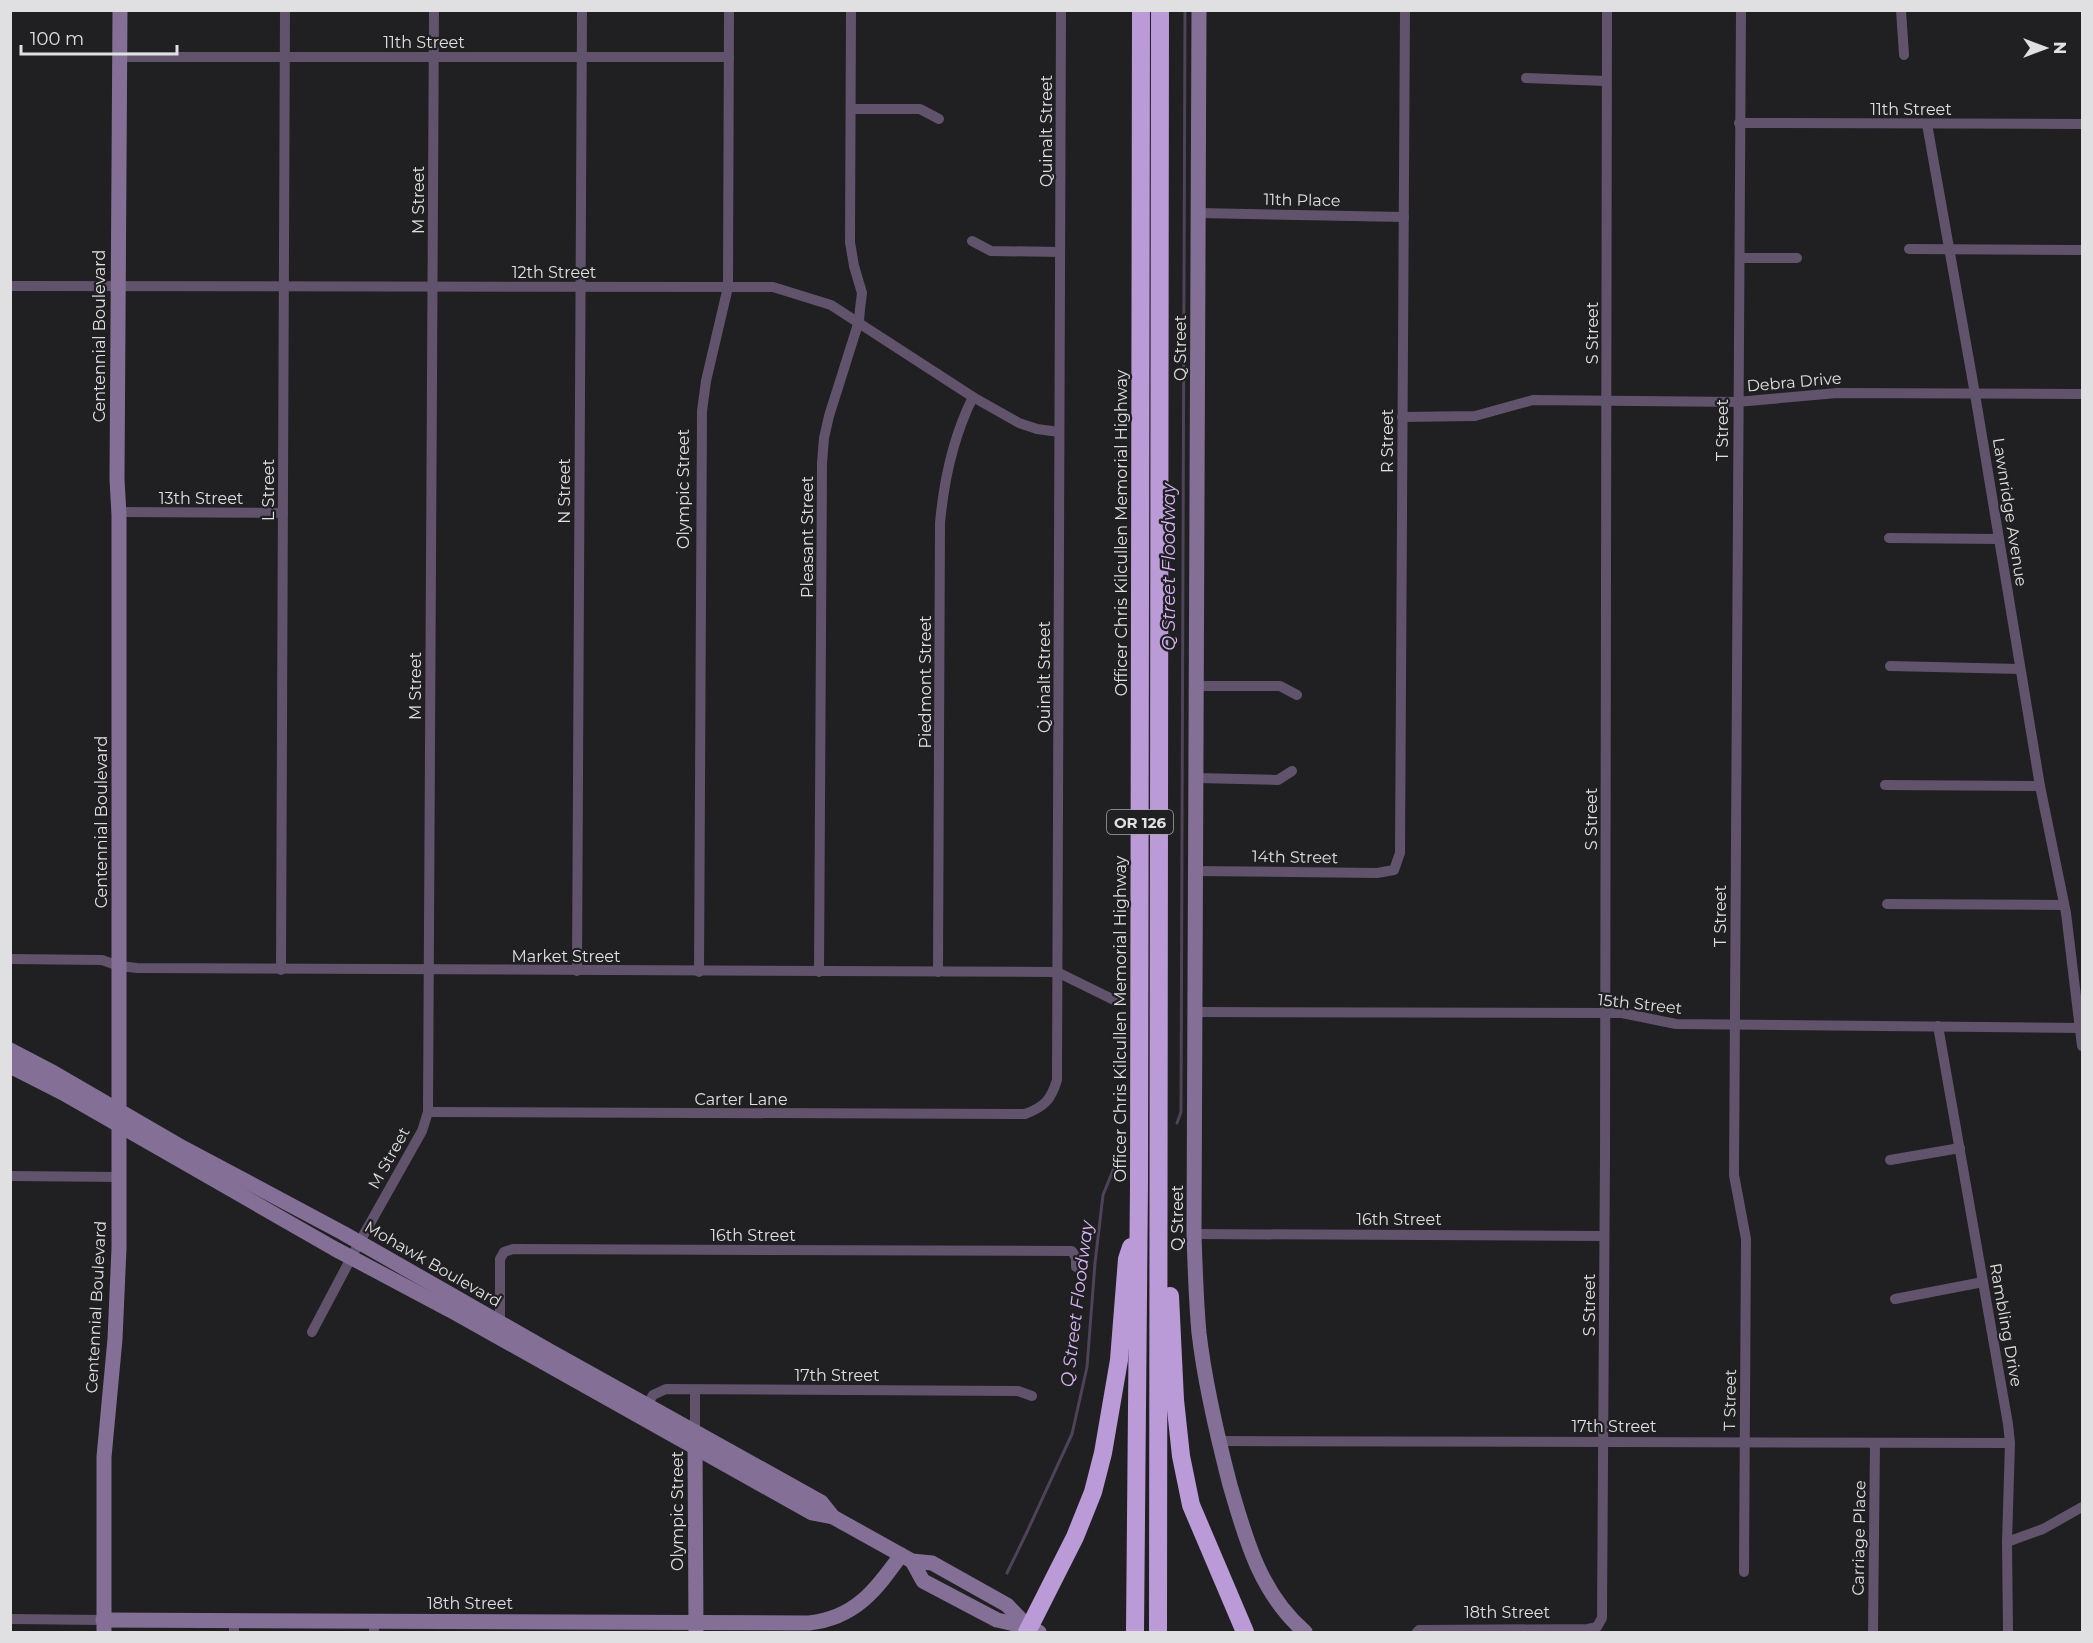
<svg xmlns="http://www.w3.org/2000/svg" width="2093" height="1643" font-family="Montserrat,sans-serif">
<rect width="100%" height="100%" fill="#201f21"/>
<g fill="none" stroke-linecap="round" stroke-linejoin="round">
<g stroke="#4e4358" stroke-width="3">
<polyline points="1177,1123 1181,1112 1185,10"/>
<polyline points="1007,1573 1026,1534 1072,1434 1087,1367 1095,1263 1103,1195 1114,1168"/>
</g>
<g stroke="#60536b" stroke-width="10">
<polyline points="1741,10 1734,1175 1746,1239 1744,1572"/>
<polyline points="1901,10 1904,55"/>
<polyline points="120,57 729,57"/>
<polyline points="1526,78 1606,81"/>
<polyline points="851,109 920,109 939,119"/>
<polyline points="1739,123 2082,124"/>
<polyline points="1927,124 1975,394 2040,786 2066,913 2082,1046"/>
<polyline points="1199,213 1404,217"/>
<polyline points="972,241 991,251 1060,252"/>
<polyline points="1909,249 2082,250"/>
<polyline points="1740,258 1797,258"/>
<polyline points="10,286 773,287 831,305 973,397 1019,423 1037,429 1059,432"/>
<polyline points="1402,417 1475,416 1533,400 1737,402 1837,393 2082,394"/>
<polyline points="119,512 283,513"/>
<polyline points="1889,538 1999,539"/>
<polyline points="1890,666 2020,669"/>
<polyline points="1196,686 1280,686 1297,695"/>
<polyline points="1197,778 1278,780 1292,771"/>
<polyline points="1885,785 2040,786"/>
<polyline points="1196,871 1377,873 1394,870 1400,853 1405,10"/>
<polyline points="1887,904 2064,905"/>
<polyline points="10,959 102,960 119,966 137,968 1057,972 1116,1001"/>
<polyline points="281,970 285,10"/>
<polyline points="577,971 582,10"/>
<polyline points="699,972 702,411 706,381 728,287 729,10"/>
<polyline points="819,972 822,463 824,438 829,416 859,321 860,309 862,293 854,266 850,242 851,10"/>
<path d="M938,972L940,523C944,479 953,437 973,397"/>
<polyline points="1195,1012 1622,1013 1676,1024 2082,1028"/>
<polyline points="1938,1026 2008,1424 2010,1443 2007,1542 2008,1632"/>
<path d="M428,1112L1025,1114C1044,1107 1051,1100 1057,1080L1061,10"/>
<polyline points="1890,1160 1960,1148"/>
<polyline points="10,1176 120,1177"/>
<polyline points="1194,1234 1604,1236"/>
<polyline points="1895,1299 1983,1282"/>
<polyline points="500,1328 500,1259 504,1252 513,1249 1072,1251 1076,1258 1076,1267"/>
<polyline points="312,1332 359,1243 422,1131 428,1112 434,10"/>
<polyline points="647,1405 653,1395 666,1389 1018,1391 1032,1396"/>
<polyline points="695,1432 695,1390"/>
<polyline points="1218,1441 2010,1443"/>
<polyline points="2007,1542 2043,1529 2082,1507"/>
<polyline points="10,1619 103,1620"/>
<polyline points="374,1620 374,1632"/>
<polyline points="234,1632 234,1620"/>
<polyline points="1417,1632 1419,1630 1588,1629 1597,1627 1602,1618 1605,1156 1607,10"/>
<polyline points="1873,1632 1875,1443"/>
</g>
<g stroke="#847097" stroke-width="15">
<path d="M1199,10L1194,1234C1195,1267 1196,1300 1199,1333C1205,1385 1217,1435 1230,1485C1246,1540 1260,1593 1305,1632"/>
<polyline points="10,1050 54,1073 178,1145 343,1233 548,1350 821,1502 833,1517"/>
<polyline points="10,1066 63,1093 335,1249 450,1310 812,1513 833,1517 912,1561 932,1563 1007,1605 1028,1627 1039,1632"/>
<polyline points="695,1441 696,1632"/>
<polyline points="912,1561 923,1581 997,1620 1028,1627"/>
<path d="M103,1620L809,1623C855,1618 876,1590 901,1555"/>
<polyline points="104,1632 104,1457 115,1339 119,1248 119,515 117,479 120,10"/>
</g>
<g stroke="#ba9bd7" stroke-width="18">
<polyline points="1170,1296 1175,1400 1181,1456 1191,1505 1245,1632"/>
<polyline points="1027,1632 1075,1537 1093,1492 1103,1453 1119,1360 1127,1259 1131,1247"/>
<polyline points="1135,1632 1139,1184 1141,10"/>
<polyline points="1158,1632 1160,10"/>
</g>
</g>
<g text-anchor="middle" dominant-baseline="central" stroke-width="4.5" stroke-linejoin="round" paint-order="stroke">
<rect fill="#201f21" stroke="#a6a5a7" stroke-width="1.5" x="1107" y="810" width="66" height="24" rx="4.5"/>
<g font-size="15" font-weight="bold" fill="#e0dfe1">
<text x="1140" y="822">OR 126</text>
</g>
<g font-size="16" fill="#e0dfe1" stroke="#201f21">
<text x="424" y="42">11th Street</text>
<text x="1911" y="109">11th Street</text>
<text transform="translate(1046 131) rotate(-90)">Quinalt Street</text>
<text transform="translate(418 200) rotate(-90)">M Street</text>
<text transform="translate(1302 200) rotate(1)">11th Place</text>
<text x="554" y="272">12th Street</text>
<text transform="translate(1592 333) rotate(-90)">S Street</text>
<text transform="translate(99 336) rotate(-90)">Centennial Boulevard</text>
<text transform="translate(1180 348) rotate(-90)">Q Street</text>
<text transform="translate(1794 382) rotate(-5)">Debra Drive</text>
<text transform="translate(1722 430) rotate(-90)">T Street</text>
<text transform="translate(1387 441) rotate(-90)">R Street</text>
<text transform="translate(683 489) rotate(-90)">Olympic Street</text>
<text transform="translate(268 490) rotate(-90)">L Street</text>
<text transform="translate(564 491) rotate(-90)">N Street</text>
<text x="201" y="498">13th Street</text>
<text transform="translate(2010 512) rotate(81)">Lawnridge Avenue</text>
<text transform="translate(1121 533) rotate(-90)">Officer Chris Kilcullen Memorial Highway</text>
<text transform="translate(807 537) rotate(-90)">Pleasant Street</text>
<text transform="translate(1044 677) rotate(-90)">Quinalt Street</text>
<text transform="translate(925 682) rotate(-90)">Piedmont Street</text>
<text transform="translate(415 686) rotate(-90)">M Street</text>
<text transform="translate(1591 819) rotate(-90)">S Street</text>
<text transform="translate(101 822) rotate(-90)">Centennial Boulevard</text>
<text transform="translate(1295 857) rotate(1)">14th Street</text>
<text transform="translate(1720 916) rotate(-90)">T Street</text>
<text x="566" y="956">Market Street</text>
<text transform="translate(1640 1004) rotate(6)">15th Street</text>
<text transform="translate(1120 1019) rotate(-90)">Officer Chris Kilcullen Memorial Highway</text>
<text x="741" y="1099">Carter Lane</text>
<text transform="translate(389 1158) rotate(-61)">M Street</text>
<text transform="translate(1177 1218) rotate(-90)">Q Street</text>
<text x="1399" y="1219">16th Street</text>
<text x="753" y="1235">16th Street</text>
<text transform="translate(433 1264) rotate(30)">Mohawk Boulevard</text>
<text transform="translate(1589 1305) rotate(-90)">S Street</text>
<text transform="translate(96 1307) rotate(-87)">Centennial Boulevard</text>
<text transform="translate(2006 1325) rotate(80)">Rambling Drive</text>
<text x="837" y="1375">17th Street</text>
<text transform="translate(1730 1400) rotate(-89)">T Street</text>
<text x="1614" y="1426">17th Street</text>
<text transform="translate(677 1511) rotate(-90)">Olympic Street</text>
<text transform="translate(1859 1538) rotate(-89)">Carriage Place</text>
<text x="470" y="1603">18th Street</text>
<text x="1507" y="1612">18th Street</text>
</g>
<g font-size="18" font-style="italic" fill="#d7b5f7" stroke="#201f21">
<text transform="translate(1169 567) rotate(-90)">Q Street Floodway</text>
<text transform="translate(1077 1304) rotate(-83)">Q Street Floodway</text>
</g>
</g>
<rect width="2093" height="1643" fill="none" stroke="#e0dfe1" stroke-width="24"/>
<g transform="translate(2045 48) rotate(90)" stroke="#201f21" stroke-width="4.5" paint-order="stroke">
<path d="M0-4.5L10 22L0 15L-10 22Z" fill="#e0dfe1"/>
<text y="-9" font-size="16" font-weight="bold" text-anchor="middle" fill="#e0dfe1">N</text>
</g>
<path d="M21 45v9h156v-9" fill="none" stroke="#e0dfe1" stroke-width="3"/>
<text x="30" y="45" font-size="18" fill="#e0dfe1" stroke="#201f21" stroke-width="4.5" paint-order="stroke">100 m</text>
</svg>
